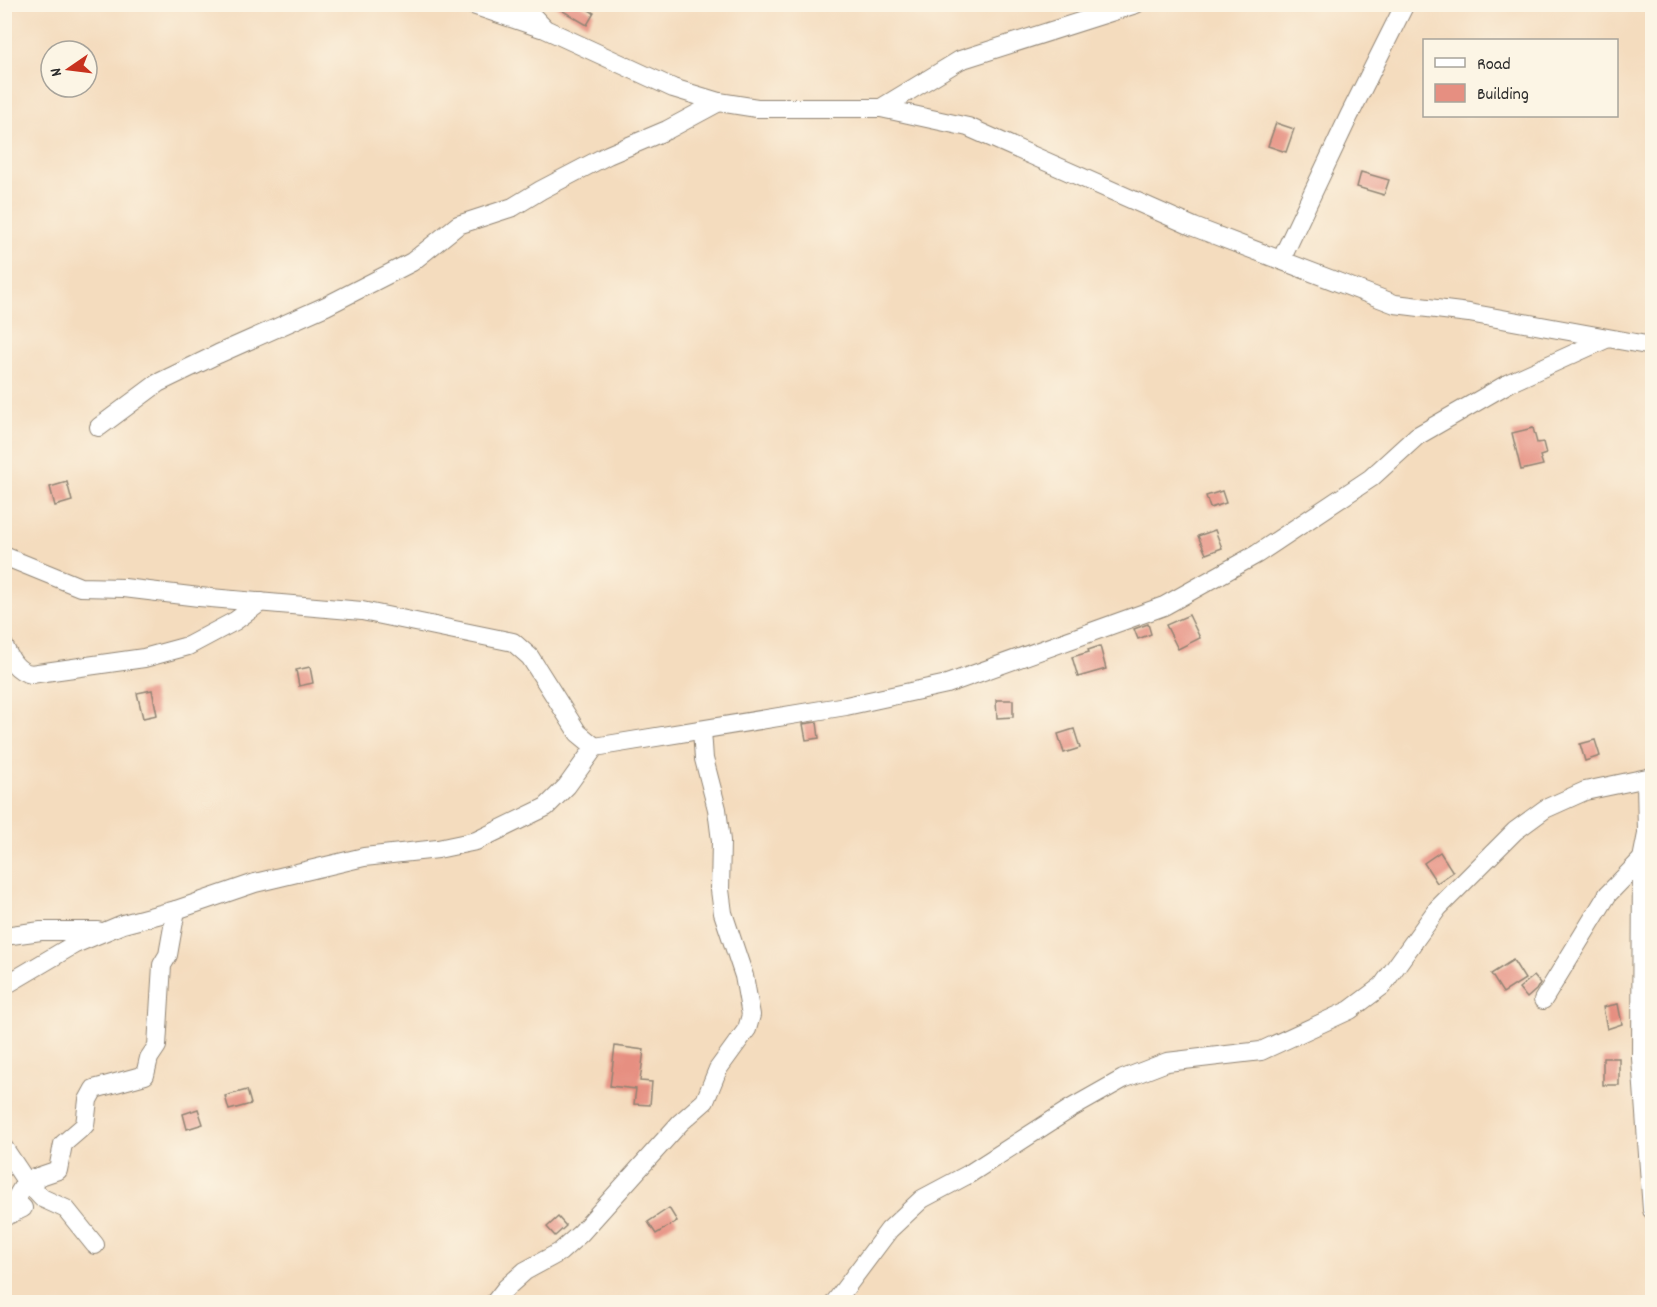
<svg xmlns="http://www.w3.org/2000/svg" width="1657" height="1307" font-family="Dekko,sans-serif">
<rect width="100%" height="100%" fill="#fcf5e5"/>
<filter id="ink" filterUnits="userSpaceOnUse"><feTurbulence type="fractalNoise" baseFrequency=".0167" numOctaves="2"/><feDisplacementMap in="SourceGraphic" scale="12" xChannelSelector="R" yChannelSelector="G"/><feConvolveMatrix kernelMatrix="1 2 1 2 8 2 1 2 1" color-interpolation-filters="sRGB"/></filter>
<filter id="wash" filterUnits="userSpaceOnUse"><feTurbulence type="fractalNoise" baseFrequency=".008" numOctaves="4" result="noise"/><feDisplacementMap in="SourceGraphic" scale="24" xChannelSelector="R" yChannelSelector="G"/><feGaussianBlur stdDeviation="1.35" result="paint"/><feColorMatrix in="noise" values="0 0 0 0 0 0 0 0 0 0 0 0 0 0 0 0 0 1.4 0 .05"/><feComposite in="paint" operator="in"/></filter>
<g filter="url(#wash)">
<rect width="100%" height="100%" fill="#f4dcbe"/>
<g id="blocks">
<g fill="#e68f81">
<polygon points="551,4 579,4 594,13 587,25"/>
<polygon points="1276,123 1294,129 1286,152 1268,146"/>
<polygon points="1361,172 1389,180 1384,195 1357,187"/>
<polygon points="1533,428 1537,443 1543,442 1546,454 1540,456 1543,465 1521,470 1512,433"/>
<polygon points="67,482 72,501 55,506 50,487"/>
<polygon points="1222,491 1226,503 1210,508 1206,496"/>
<polygon points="1215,530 1222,548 1206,554 1198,536"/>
<polygon points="1189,615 1200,638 1178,649 1166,625"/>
<polygon points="1148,624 1151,634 1138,639 1134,629"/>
<polygon points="1100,646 1106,669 1078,677 1072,657 1089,652 1088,650"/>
<polygon points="310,667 313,683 299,686 296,670"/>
<polygon points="152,690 157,715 143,718 137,693"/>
<polygon points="996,700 1013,700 1013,717 997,718"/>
<polygon points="817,722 819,738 806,740 803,724"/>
<polygon points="1074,729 1080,748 1064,753 1058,734"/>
<polygon points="1595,740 1600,756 1585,761 1580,744"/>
<polygon points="1440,852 1453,872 1437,883 1424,863"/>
<polygon points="1513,960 1525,979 1503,993 1491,974"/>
<polygon points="1534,976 1540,983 1536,990 1527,998 1519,988"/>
<polygon points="1618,1004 1622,1024 1607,1029 1603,1007"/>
<polygon points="615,1046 644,1050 640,1081 652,1082 650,1105 634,1104 636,1089 610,1086"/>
<rect x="1603" y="1058" width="16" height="27"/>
<polygon points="247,1090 251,1104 229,1110 225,1096"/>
<polygon points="198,1109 203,1124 187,1129 183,1114"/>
<polygon points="669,1208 677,1221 656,1234 648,1222"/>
<polygon points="558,1217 566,1226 555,1236 547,1227"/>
</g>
</g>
</g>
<g filter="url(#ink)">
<use href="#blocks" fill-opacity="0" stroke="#908474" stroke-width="1.5"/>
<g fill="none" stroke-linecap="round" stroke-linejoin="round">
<g stroke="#908474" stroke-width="20">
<g id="minor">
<polyline points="470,4 541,28"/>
<polyline points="521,4 545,29 673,88 719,102 757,108 881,108 968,127 1194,227 1395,304 1469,313 1652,346"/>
<polyline points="881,108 960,60 1136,4"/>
<polyline points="1281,260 1349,116 1405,4"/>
<polyline points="99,427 158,383 218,354 326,306 412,262 458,225 513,207 541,190 608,155 667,130 719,102"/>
<polyline points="4,556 80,587 124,588 199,597 362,611 513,642 530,657 578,733 595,747"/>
<path d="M4,646C10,659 16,671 31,674L144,658L188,646L235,621L261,602"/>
<polyline points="1646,779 1647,834 1642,859 1641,1058 1652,1210"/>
<polyline points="4,936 41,931 98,931"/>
<polyline points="4,986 75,944 123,924 176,910 255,883 364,857 438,849 476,841 546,807 567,786 595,747 846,706 947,684 1164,606 1257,554 1371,478 1417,436 1509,383 1606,339"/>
<polyline points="1543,1000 1608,894 1642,859 1648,858"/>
<polyline points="4,1148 26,1181 58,1170 63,1144 85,1125 88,1100 94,1089 145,1075 149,1058 157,1046 162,965 168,955 176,910"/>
<polyline points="4,1217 23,1208 15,1200 26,1181 42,1198 66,1209 95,1245"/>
<polyline points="495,1302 506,1288 525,1271 560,1252 581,1233 680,1123 705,1101 718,1069 747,1029 751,1015 744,976 723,913 720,890 721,841 717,809 704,759 702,730"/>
<polyline points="835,1302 889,1230 922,1199 969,1174 1070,1109 1123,1079 1167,1062 1261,1051 1350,1010 1382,986 1438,908 1515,831 1545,809 1585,791 1652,777"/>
</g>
</g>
<use href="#minor" stroke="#fff" stroke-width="18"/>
</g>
</g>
<rect width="1657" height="1307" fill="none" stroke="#fcf5e5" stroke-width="24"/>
<rect x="1423" y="39" width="195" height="78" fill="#fcf5e5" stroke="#a8a49b" stroke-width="1.5"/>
<rect x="1435" y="58" width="30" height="9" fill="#ffffff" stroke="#a8a49b" stroke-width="1.5"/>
<text x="1477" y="69" font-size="18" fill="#2b2b2b">Road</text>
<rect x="1435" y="84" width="30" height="18" fill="#e68f81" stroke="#a8a49b" stroke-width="1.5"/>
<text x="1477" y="99" font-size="18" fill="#2b2b2b">Building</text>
<g transform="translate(69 69) rotate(256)"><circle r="28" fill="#fcf5e5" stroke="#a8a49b" stroke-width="1.5"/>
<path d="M0-4.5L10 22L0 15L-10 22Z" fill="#c8321e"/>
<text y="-9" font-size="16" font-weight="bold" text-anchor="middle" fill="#2b2b2b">N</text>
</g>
</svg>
